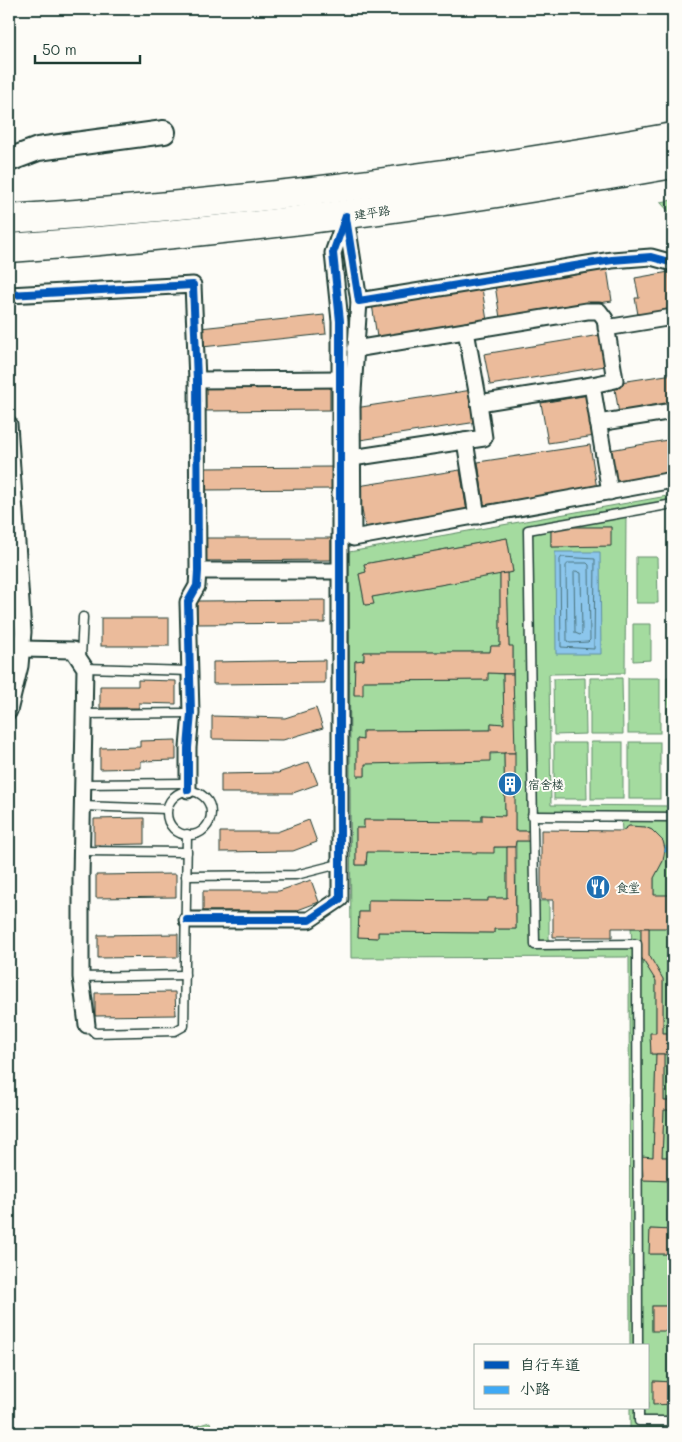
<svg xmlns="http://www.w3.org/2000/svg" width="682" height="1442" font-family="Mali,'LXGW WenKai TC',sans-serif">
<rect width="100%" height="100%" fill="#fdfcf7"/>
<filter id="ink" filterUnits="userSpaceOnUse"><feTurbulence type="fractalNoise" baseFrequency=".02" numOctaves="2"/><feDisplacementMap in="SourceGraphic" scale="10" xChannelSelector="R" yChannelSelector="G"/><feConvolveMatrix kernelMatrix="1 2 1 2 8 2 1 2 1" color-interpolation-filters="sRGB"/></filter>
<g filter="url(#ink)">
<g fill="#a4db9f" stroke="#628c6a" fill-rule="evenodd">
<polygon points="673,200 673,216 660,202"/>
<path d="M673,495V504L626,513L625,673L549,674L551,805L673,806V1033H663V979L649,955V928L654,895V878L663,861L665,849L663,841L652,830L645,827L629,826L622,831L621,817L533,816V831H515L513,647L509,646L507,573L513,572L507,538L364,564L366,572L359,574L365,605L373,604L372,597L500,574V646H491L490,652H364V660L355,661L354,694L363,681L487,680L488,673L503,674L504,724L491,723L490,730L363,731V740L357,739V776H365V764L504,753L505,816L482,815V821L364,820V828H356V865H366L367,852L507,847V898H488V901L368,900V912H359L358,937L378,938V932L494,933V929H516V841H533L534,901H549V945L632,943L631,928H641V957L656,981V1033L650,1034L651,1054H656L653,1157H642L643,1180L673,1181V1230L650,1229V1254H673V1306H652V1330L673,1331V1382L654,1381L653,1404H673V1433H630V1408H648V1346H630L629,957L351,958L349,552ZM611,527L610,546L551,547V528Z"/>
<polygon points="636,557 657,557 658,603 636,603"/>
<polygon points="633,624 651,624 651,660 633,661"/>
<polygon points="673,677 673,733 667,733 667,677"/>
<polygon points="585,678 586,734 554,735 553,679"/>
<polygon points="590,678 622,678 623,734 590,734"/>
<rect x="628" y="678" width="32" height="55"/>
<rect x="667" y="741" width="6" height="58"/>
<rect x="591" y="742" width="32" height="57"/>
<rect x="629" y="742" width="31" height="57"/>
<polygon points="554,743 586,743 587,799 554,799"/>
<rect x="664" y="1054" width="9" height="47"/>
<polygon points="664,1110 673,1110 673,1157 662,1157"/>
<polygon points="210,1422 213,1433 172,1433"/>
</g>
<polygon fill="#8cc6ec" stroke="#608fa2" points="555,552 600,552 601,654 556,654"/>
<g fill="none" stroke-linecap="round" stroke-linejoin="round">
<g stroke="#4b747e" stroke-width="1">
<polygon points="562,557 595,559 594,649 561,647 560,560"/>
<polygon points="569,563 587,563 589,565 590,640 588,642 570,643 567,641 566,566"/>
<polygon points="576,571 581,573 582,633 580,635 575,633 574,573"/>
</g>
</g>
<g fill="#ebbb9b" stroke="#1f3d34">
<polygon points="607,268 612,301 500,318 495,285"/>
<polygon points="669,272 673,293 673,315 639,320 635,298 639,298 635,278"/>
<polygon points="482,288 487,321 377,337 372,304"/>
<polygon points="324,315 326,334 202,347 200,328"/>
<polygon points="600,335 605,366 490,385 484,354"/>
<polygon points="673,374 673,405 619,414 614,383"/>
<polygon points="330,387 330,410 202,411 202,388"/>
<polygon points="472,390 477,422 360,440 355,408"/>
<polygon points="589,395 595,436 548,443 541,403"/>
<polygon points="673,439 673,472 615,482 610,450"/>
<polygon points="590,445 597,489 484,505 478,462"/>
<polygon points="332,467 332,489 204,490 204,468"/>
<polygon points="460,470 467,511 365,527 358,486"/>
<polygon points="551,527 611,527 611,546 551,547"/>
<polygon points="203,538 331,538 331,560 203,561"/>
<polygon points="507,538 513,572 372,597 374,604 365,605 359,574 366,572 364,564"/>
<polygon points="507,573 509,646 513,646 513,674 488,673 488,680 363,681 363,695 354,695 355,661 364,660 364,652 490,652 491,646 500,646 500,574"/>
<polygon points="325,600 325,623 197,624 197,601"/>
<rect x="101" y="618" width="68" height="28"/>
<polygon points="325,660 325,683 213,684 213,662"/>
<polygon points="503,674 513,674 515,753 490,753 490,761 365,764 365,776 357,776 357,739 363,740 363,731 491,730 491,723 504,724"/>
<polygon points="138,680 176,681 176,704 139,703 139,708 100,708 100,686 138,686"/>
<polygon points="316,708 323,728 283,740 212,739 212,716 285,718"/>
<polygon points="176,740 176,760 141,761 141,768 100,769 100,748 140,747 140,741"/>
<polygon points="504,753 515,753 515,831 533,831 533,841 516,841 515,847 494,847 494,853 367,852 366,865 356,865 356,828 364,828 364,820 482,821 482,815 505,816"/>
<polygon points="309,762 318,784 293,793 221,793 221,774 278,773"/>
<polygon points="144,818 144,844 94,845 94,819"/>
<polygon points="309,820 317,842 293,851 220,852 220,832 277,832"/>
<polygon points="629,826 645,827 652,830 663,841 665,849 663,861 654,878 654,895 670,895 670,928 612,928 612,937 553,937 553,900 541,900 541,830 622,831"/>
<polygon points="507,847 515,847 516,929 494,929 494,933 378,932 378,938 358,937 359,912 368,912 368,900 488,901 488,898 507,898"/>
<polygon points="176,874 176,897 96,898 96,875"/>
<polygon points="311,880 319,902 295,911 203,911 203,891 279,891"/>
<polygon points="641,928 649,928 649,955 663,979 663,1033 673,1033 673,1054 651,1054 650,1033 656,1033 656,981 641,957"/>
<polygon points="178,934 178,957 98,958 98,935"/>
<polygon points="175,992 176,1015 95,1016 95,993"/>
<polygon points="656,1054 664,1054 664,1101 673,1101 673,1110 664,1110 662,1157 673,1157 673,1181 643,1180 642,1156 653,1157"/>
<polygon points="650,1229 673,1230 673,1254 649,1254"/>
<rect x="652" y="1306" width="21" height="25"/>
<polygon points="653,1381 673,1382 673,1404 653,1405"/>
</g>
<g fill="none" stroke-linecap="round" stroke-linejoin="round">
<g stroke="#1f3d34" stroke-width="11">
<g id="lane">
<polyline points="81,657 83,617"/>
<polyline points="85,668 191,671"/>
<polyline points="83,714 191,713"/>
<polyline points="82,784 188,783"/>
<circle cx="189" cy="813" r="22"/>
<polyline points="82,806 167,809"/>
<polyline points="532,816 673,817"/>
<polyline points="81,851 187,852"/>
<polyline points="186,876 296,875 339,864"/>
<polyline points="81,977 185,975"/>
<polyline points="87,1025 95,1033 175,1031 184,1026 187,834"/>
<polyline points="638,1346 637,944 535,945 528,530 673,504"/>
<polyline points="639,1408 639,1421 673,1421"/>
</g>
</g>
<g stroke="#1f3d34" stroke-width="19">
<g id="street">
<polyline points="346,217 359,301 612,260 651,257 673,263"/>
<polyline points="9,295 193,285 197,380 198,571 197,586 188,602 191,713 188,748 188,790"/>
<polyline points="359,301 352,407 353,538 673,480"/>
<polyline points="606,328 673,317"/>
<polyline points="466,331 479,403 592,385 610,492"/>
<polyline points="355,349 587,311 599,311 605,319 615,380 592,385"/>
<polyline points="197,380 340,379"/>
<polyline points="598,423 673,411"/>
<polyline points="9,424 23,632 20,666 9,711"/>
<polyline points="465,441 477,516"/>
<polyline points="352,458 484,438 479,403"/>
<polyline points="198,571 339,571"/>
<polyline points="22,649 73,650 85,668 81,878 81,977 87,1025"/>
<polyline points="187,920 309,920 340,899 340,321 333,253 346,216"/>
</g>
</g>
<g stroke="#1f3d34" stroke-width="26">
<polyline id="secondary" points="9,160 38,149 164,132"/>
</g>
<g stroke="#1f3d34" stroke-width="31">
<g id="highway">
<path d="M9,219C232,204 453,177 673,137"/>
<path d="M9,248C232,233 453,203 673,164"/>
</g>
</g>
<use href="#lane" stroke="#fdfcf7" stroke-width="8"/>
<use href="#street" stroke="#fdfcf7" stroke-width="15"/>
<use href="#secondary" stroke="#fdfcf7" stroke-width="22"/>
<use href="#highway" stroke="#fdfcf7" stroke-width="28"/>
<polyline stroke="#3fa9f5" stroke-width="6" stroke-dasharray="12 6" stroke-linecap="butt" points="665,849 673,851"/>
<g stroke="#fdfcf7" stroke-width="11">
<g id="cycleway">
<polyline points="346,218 359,301 612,260 651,257 673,263"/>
<polyline points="9,295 193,285 197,380 198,571 197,586 188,602 191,713 188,748 188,790"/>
<polyline points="187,920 309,920 340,899 340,321 333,253 346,216"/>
</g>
</g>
<use href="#cycleway" stroke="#0057b8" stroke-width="8"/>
</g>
</g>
<defs>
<g id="building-disc" transform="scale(1.25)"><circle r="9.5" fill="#1f6fb2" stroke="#fdfcf7"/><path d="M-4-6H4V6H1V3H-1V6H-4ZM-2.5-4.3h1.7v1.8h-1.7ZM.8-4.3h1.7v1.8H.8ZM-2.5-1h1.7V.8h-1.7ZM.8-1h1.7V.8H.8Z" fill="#fff"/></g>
<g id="restaurant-disc" transform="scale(1.25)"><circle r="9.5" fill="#1f6fb2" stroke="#fdfcf7"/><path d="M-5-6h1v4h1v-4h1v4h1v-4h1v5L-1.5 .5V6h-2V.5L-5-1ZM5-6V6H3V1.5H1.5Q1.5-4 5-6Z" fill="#fff"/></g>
</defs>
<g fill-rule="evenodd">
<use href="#building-disc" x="510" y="784"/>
<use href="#restaurant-disc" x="598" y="887"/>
</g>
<g text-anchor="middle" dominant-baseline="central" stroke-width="4" stroke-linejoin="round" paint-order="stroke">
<g font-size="12" fill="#1f3d34" stroke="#fdfcf7">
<text transform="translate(372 212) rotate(-8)">建平路</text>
</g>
<g font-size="12" fill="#1f3d34" stroke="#fdfcf7" text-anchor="start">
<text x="528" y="784">宿舍楼</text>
<text x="616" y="887">食堂</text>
</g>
</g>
<rect width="682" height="1442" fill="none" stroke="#fdfcf7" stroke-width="30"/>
<rect x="15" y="15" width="652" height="1412" fill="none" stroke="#1f3d34" stroke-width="2" filter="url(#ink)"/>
<rect x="474" y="1344" width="175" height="65" fill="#fdfcf7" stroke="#a4b0a9"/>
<rect x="484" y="1361" width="25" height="8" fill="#0057b8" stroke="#a4b0a9"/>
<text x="520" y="1370" font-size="15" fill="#1f3d34">自行车道</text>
<rect x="484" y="1386" width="25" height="8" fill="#3fa9f5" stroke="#a4b0a9"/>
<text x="520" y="1394" font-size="15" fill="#1f3d34">小路</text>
<path d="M35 55v8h105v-8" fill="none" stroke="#1f3d34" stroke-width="2.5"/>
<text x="42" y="55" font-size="15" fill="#1f3d34" stroke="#fdfcf7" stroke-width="4" paint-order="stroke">50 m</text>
</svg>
